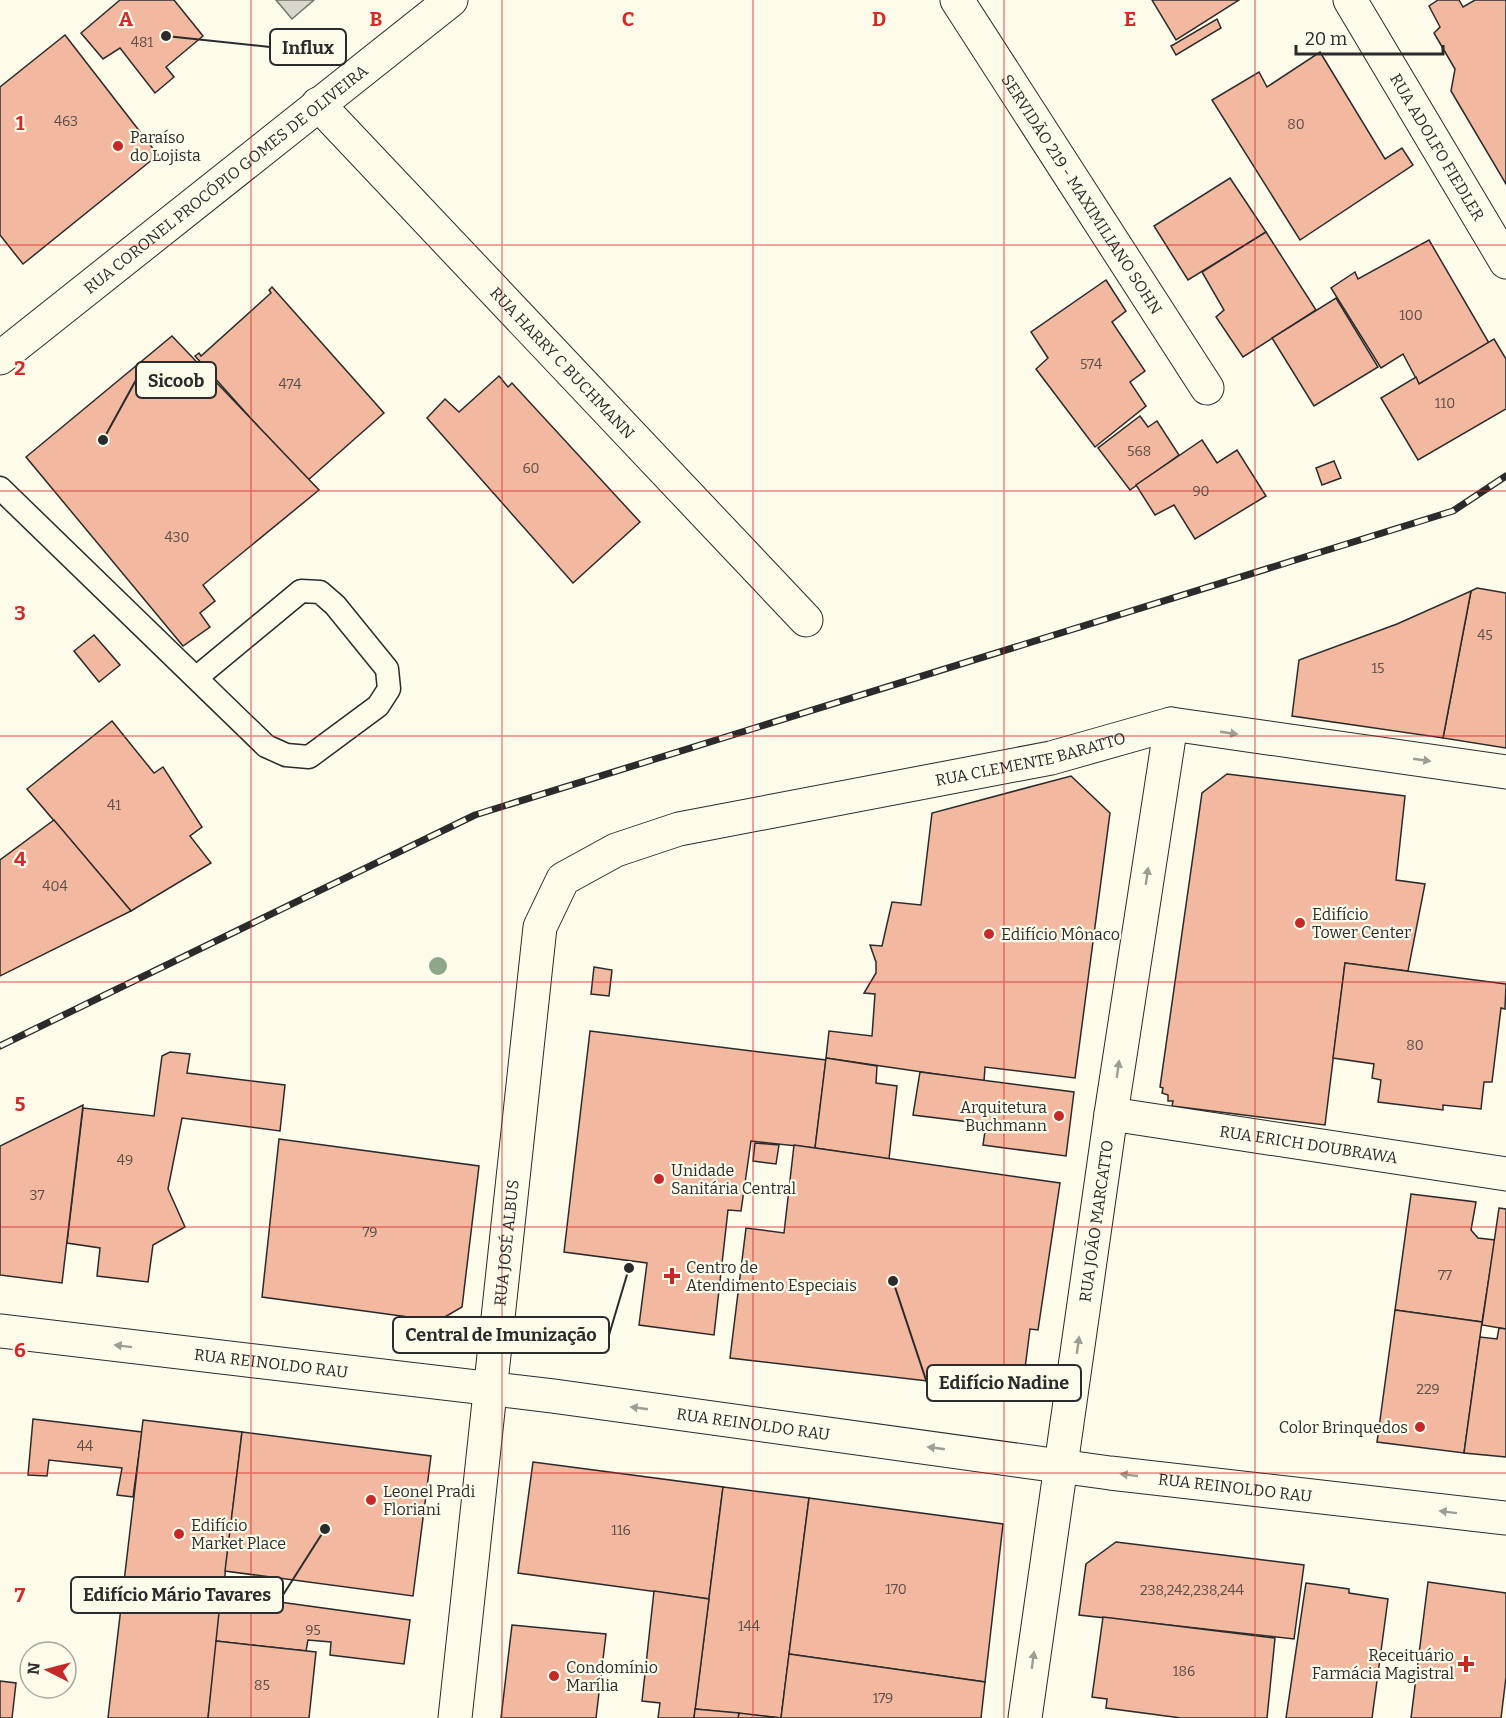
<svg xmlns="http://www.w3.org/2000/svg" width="1506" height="1718" font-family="Bitter,serif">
<rect width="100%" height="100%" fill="#fdfbea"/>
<polygon fill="#d8d7c9" stroke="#74746e" stroke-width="1.5" points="276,0 314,0 292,19"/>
<g fill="#f2b8a0" stroke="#2b2b2b" stroke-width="1.5">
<polygon points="120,0 174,0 203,36 166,67 174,77 155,93 120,48 103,59 81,33"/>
<polygon points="1152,0 1239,0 1176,40"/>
<polygon points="1438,0 1459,0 1463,7 1475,0 1506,0 1506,184 1451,91 1455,69 1434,33 1440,27 1429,6"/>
<polygon points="1217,19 1221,28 1176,55 1171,46"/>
<polygon points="65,35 158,155 23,264 0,235 0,87"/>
<polygon points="1320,52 1385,159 1402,148 1413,165 1300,240 1212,100 1259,72 1267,87"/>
<polygon points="1230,178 1266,232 1188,280 1154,226"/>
<polygon points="1266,232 1316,310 1243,357 1216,317 1224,310 1202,272"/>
<polygon points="1429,240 1489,343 1419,384 1403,354 1381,368 1331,288 1355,272 1358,279"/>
<polygon points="1106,280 1126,311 1112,322 1145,371 1130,382 1146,406 1095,447 1036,369 1048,358 1031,332"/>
<polygon points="272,287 384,413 307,481 195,356 199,353 201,356 271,293 269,290"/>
<polygon points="1336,298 1378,367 1314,406 1272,338"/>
<polygon points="172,336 319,490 203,585 215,601 200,613 210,627 183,646 26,457"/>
<polygon points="1494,339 1506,359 1506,409 1418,460 1381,398 1416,377 1419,384"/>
<polygon points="499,376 508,387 512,383 640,522 573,583 427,418 445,399 459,412"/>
<polygon points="1140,416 1148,427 1157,421 1179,455 1130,490 1098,448"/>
<polygon points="1202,440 1217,463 1237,450 1266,496 1195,539 1174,505 1155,515 1136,485"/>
<polygon points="1334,461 1341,478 1322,485 1316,468"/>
<polygon points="1477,588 1506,593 1506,748 1443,738 1471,591"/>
<polygon points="1471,591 1443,738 1292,716 1299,660 1397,624"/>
<polygon points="94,635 120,665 99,682 74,651"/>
<polygon points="112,721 154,773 163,767 202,827 190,836 211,863 131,911 27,789"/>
<polygon points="1227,774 1405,796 1396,880 1425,884 1408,971 1345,963 1325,1125 1172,1106 1173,1101 1168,1101 1168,1095 1162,1093 1163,1088 1160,1087 1202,793"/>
<polygon points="1071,776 1110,813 1075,1078 985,1067 984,1081 826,1058 829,1031 872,1036 875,994 864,993 876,973 876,962 870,945 882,946 892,902 921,905 932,813"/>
<polygon points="54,820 131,911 0,976 0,860"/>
<polygon points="1345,963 1506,984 1505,1009 1501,1008 1492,1082 1484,1082 1481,1109 1443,1105 1443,1110 1378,1102 1381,1080 1372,1078 1374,1064 1333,1058"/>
<polygon points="594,967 612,970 609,996 591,994"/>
<polygon points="590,1031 826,1060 815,1148 751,1141 741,1211 728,1210 714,1335 639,1325 647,1263 564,1252"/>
<polygon points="170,1052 190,1054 187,1073 285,1085 280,1131 182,1118 168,1189 185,1227 153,1245 148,1282 97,1276 100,1248 67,1243 83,1108 154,1116 162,1056"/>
<polygon points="826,1058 877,1066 876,1083 897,1086 889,1159 815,1148"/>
<polygon points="920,1072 1074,1092 1066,1156 983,1145 986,1124 913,1115"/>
<polygon points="83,1105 62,1283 0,1275 0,1146"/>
<polygon points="279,1139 479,1166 462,1307 438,1321 262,1297"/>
<polygon points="755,1143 779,1145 776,1164 753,1161"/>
<polygon points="794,1145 1060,1183 1038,1330 1030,1329 1022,1392 730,1358 746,1228 784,1233"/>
<polygon points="1411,1194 1476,1202 1471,1230 1478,1238 1495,1240 1482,1322 1395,1310"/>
<polygon points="1499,1208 1506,1209 1506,1329 1482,1325"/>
<polygon points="1395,1310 1482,1322 1464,1453 1377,1442"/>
<polygon points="1499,1328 1506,1329 1506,1457 1464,1453 1480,1337 1497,1339"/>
<polygon points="33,1419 142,1432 133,1497 117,1495 122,1468 49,1460 47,1476 28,1475"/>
<polygon points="143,1420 242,1432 208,1718 108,1718"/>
<polygon points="242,1432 431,1456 413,1596 225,1571"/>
<polygon points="533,1462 723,1487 709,1599 518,1573"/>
<polygon points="723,1487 809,1498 781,1718 695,1709"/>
<polygon points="809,1498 1003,1524 985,1682 789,1654"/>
<polygon points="1116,1542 1304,1565 1294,1639 1079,1615 1086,1564"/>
<polygon points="1428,1582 1506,1593 1506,1677 1501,1718 1411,1718"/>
<polygon points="1306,1583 1349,1589 1349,1593 1388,1599 1372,1718 1286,1718"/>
<polygon points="654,1591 709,1599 694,1718 658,1718 660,1703 642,1701"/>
<polygon points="221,1594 410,1620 404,1664 330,1655 331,1642 308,1640 306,1651 216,1641"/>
<polygon points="1103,1617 1275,1638 1267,1718 1181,1718 1106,1708 1107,1699 1092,1697"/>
<polygon points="512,1625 606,1634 596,1718 501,1718"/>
<polygon points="216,1641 316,1652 309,1718 208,1718"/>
<polygon points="789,1654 985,1682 981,1718 738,1718 739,1713 781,1718"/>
<polygon points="0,1681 16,1683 12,1718 0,1718"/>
<polygon points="695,1709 739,1713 738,1718 694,1718"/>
</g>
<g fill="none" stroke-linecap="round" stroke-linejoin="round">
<g stroke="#2b2b2b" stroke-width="25">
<polyline id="service" points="0,488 266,746 286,755 309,757 378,706 389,689 387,669 335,605 320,592 301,591 196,678"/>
</g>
<g stroke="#2b2b2b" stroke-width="35">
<g id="minor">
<path id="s1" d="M957,0L1207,388"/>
<path id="s2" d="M1350,0L1506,262"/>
<path id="s3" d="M318,104L806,620"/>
<path id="s4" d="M1111,1114L1506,1174"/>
<path id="s5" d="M455,1718L540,927L563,879L616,850L679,829L1051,758L1171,724L1506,772"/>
<path id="s6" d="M1025,1718L1111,1114L1171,724"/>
</g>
</g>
<g stroke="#2b2b2b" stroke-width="35">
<g id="primary">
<path id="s7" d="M0,1331L553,1396L1110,1473L1506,1518"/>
</g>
</g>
<g stroke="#2b2b2b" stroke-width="35">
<g id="trunk">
<path id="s8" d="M0,358L451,0"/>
</g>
</g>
<use href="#service" stroke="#fdfbea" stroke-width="22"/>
<use href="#minor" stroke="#fdfbea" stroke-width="33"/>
<use href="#primary" stroke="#fdfbea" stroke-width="33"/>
<use href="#trunk" stroke="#fdfbea" stroke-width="33"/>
<g stroke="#2b2b2b" stroke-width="7">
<polyline id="rail" points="0,1046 475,815 1453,511 1506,476"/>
</g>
<use href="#rail" stroke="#fdfbea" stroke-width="4.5" stroke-dasharray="14" stroke-linecap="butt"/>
</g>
<circle fill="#8ea78a" cx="438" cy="966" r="9"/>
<defs><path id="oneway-solid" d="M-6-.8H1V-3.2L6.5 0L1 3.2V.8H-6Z" transform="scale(1.5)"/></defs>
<g fill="#9e9d94">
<use href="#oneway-solid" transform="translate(1229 733) rotate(8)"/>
<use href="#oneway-solid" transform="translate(1422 760) rotate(8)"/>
<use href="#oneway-solid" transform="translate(1147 876) rotate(-82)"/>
<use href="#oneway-solid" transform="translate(1118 1069) rotate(-82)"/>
<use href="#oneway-solid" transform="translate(1078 1345) rotate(-82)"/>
<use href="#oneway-solid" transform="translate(123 1346) rotate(-173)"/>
<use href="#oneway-solid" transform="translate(639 1408) rotate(-172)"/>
<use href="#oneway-solid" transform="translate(936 1448) rotate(-172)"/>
<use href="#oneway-solid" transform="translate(1129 1475) rotate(-174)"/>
<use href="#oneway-solid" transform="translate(1448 1512) rotate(-173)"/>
<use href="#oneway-solid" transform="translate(1033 1660) rotate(-82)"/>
</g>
<path fill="none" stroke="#d62828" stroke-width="1.5" stroke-opacity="0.55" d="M251,0V1718M502,0V1718M753,0V1718M1004,0V1718M1255,0V1718M0,245H1506M0,491H1506M0,736H1506M0,982H1506M0,1227H1506M0,1473H1506"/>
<g fill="#c62828" stroke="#fdfbea" stroke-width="2">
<circle cx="118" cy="146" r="6"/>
<circle cx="1300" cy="923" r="6"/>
<circle cx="989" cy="934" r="6"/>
<circle cx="1059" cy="1116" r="6"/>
<circle cx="659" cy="1179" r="6"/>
<path d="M669 1267h6v6h6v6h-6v6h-6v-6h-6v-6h6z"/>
<circle cx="1420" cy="1427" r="6"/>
<circle cx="371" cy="1500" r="6"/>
<circle cx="179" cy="1534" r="6"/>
<path d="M1463 1655h6v6h6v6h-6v6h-6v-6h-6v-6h6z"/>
<circle cx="554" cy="1676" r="6"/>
</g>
<g text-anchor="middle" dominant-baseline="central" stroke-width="4.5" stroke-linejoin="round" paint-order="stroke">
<g font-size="14" fill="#5d4e48">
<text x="142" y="42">481</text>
<text x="66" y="121">463</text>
<text x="1296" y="124">80</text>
<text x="1411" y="315">100</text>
<text x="1091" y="364">574</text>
<text x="290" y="384">474</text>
<text x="1445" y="403">110</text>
<text x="1139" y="451">568</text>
<text x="531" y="468">60</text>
<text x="1201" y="491">90</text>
<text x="177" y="537">430</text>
<text x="1485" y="635">45</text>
<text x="1378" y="668">15</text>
<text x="114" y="805">41</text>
<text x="55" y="886">404</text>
<text x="1415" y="1045">80</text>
<text x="125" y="1160">49</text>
<text x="37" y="1195">37</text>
<text x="370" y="1232">79</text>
<text x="1445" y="1275">77</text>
<text x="1428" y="1389">229</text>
<text x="85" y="1446">44</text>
<text x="621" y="1530">116</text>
<text x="896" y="1589">170</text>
<text x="1192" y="1590">238,242,238,244</text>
<text x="749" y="1626">144</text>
<text x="313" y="1630">95</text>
<text x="1184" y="1671">186</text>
<text x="262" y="1685">85</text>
<text x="883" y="1698">179</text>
</g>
<g font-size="16" fill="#2b2b2b" stroke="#fdfbea" text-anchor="start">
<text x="130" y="137">Paraíso<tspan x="130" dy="18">do Lojista</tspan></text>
<text x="1312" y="914">Edifício<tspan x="1312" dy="18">Tower Center</tspan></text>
<text x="1001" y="934">Edifício Mônaco</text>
<text x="1047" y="1107" text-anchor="end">Arquitetura<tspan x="1047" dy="18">Buchmann</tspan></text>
<text x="671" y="1170">Unidade<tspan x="671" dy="18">Sanitária Central</tspan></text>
<text x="686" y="1267">Centro de<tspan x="686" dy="18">Atendimento Especiais</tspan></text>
<text x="1408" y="1427" text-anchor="end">Color Brinquedos</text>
<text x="383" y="1491">Leonel Pradi<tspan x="383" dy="18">Floriani</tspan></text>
<text x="191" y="1525">Edifício<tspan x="191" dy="18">Market Place</tspan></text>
<text x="1454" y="1655" text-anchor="end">Receituário<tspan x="1454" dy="18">Farmácia Magistral</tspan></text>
<text x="566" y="1667">Condomínio<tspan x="566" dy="18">Marília</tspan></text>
</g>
<g font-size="16" fill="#2b2b2b" stroke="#fdfbea">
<text stroke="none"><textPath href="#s2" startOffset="171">RUA ADOLFO FIEDLER</textPath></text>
<text stroke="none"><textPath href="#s8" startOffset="288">RUA CORONEL PROCÓPIO GOMES DE OLIVEIRA</textPath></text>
<text stroke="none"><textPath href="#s1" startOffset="231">SERVIDÃO 219 - MAXIMILIANO SOHN</textPath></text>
<text stroke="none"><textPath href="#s3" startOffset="356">RUA HARRY C BUCHMANN</textPath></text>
<text stroke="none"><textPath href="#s5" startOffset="1334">RUA CLEMENTE BARATTO</textPath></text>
<text stroke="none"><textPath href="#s4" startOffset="200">RUA ERICH DOUBRAWA</textPath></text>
<text stroke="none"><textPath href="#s6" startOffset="502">RUA JOÃO MARCATTO</textPath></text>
<text stroke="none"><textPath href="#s5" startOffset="478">RUA JOSÉ ALBUS</textPath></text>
<text stroke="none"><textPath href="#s7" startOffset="273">RUA REINOLDO RAU</textPath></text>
<text stroke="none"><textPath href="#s7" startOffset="759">RUA REINOLDO RAU</textPath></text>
<text stroke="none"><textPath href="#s7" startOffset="1245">RUA REINOLDO RAU</textPath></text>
</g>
</g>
<g font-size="20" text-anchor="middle" font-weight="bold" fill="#d62828" stroke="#fdfbea" stroke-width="4.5" stroke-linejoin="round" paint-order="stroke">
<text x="126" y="26">A</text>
<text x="376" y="26">B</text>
<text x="628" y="26">C</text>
<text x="879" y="26">D</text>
<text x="1130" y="26">E</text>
<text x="20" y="130">1</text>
<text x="20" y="375">2</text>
<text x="20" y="620">3</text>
<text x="20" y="866">4</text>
<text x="20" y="1111">5</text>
<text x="20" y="1357">6</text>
<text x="20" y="1602">7</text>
</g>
<path fill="none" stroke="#2b2b2b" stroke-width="2" d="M166 36L270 47M103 440L136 380M629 1268L609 1335M893 1281L927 1383M325 1529L283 1595"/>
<g fill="#2b2b2b" stroke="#fdfbea" stroke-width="2">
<circle cx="166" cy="36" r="6"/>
<circle cx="103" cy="440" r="6"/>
<circle cx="629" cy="1268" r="6"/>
<circle cx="893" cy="1281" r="6"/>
<circle cx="325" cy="1529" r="6"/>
</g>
<g fill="#fdfbea" stroke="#2b2b2b" stroke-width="2">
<rect x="270" y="29" width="76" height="36" rx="6"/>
<rect x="136" y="362" width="80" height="36" rx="6"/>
<rect x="393" y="1317" width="216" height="36" rx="6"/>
<rect x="927" y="1365" width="154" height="36" rx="6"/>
<rect x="71" y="1577" width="212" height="36" rx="6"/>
</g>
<g font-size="18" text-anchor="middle" font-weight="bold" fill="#2b2b2b">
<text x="308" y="54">Influx</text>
<text x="176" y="387">Sicoob</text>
<text x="501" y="1341">Central de Imunização</text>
<text x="1004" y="1389">Edifício Nadine</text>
<text x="177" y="1601">Edifício Mário Tavares</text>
</g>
<g transform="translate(48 1670) rotate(276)"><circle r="28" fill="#fdfbea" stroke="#a9a89e" stroke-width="1.5"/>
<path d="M0-4.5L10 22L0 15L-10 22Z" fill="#c62828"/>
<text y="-9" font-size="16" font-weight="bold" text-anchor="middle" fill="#2b2b2b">N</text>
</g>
<path d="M1296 45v9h147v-9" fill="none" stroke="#2b2b2b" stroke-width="3"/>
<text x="1305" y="45" font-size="18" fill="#2b2b2b" stroke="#fdfbea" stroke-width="4.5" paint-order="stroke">20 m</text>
</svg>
